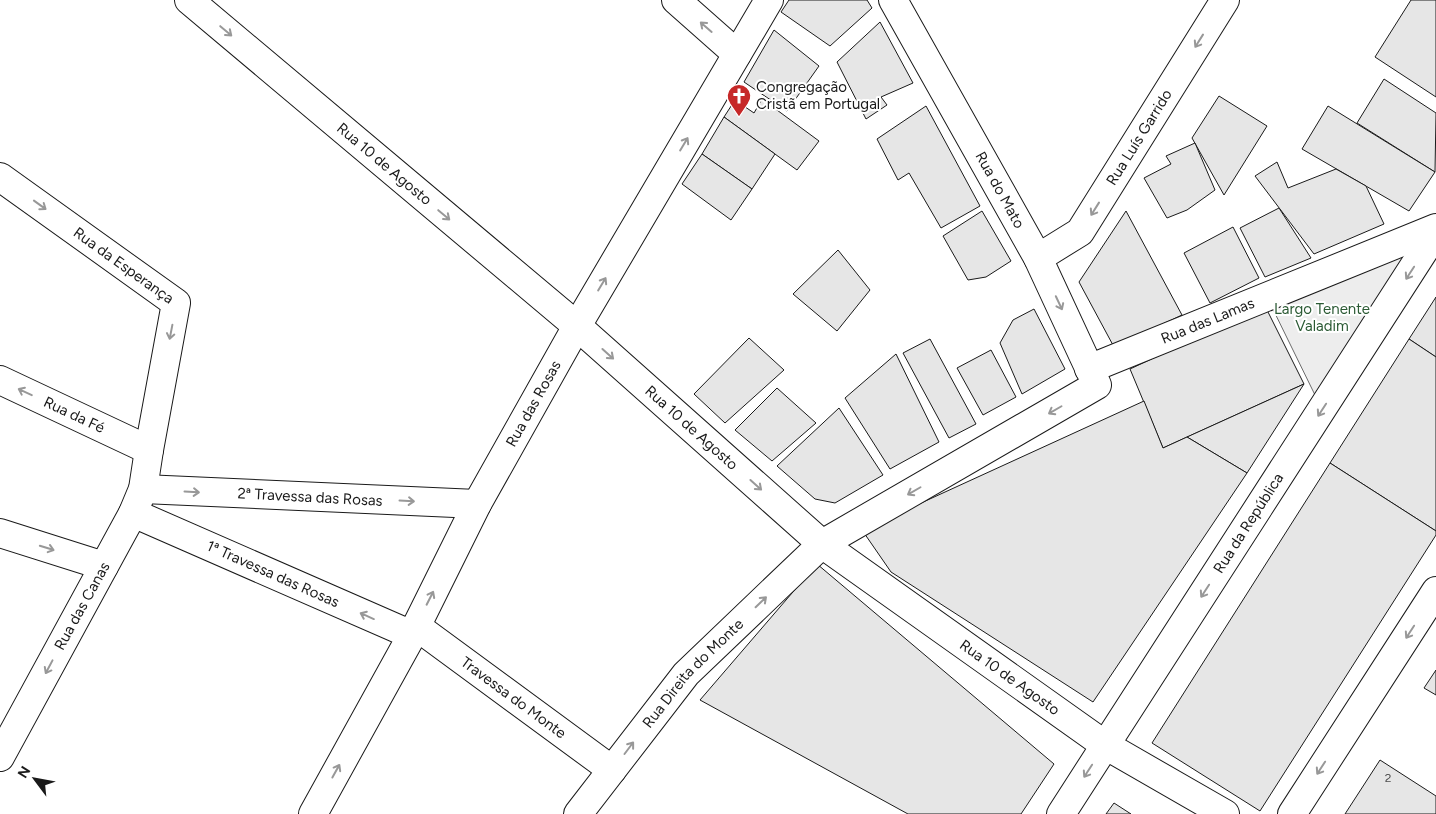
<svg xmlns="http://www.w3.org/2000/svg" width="1436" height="814" font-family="Figtree,sans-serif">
<rect width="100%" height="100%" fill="#fff"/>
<polygon fill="#ededed" stroke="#6a6a6a" points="1436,228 1315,395 1267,297"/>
<g fill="#e6e6e6" stroke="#1a1a1a">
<polygon points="789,0 867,0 872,8 830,46 781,12"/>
<polygon points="1411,0 1436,0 1436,97 1375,57"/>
<polygon points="880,22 913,83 881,97 887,105 866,119 837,62"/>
<polygon points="774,30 819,66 787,111 744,82"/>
<polygon points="1384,79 1436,113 1435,172 1357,123"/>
<polygon points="1219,96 1267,126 1224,195 1192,138"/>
<polygon points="762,99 819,141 797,170 724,117 735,100 754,113"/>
<polygon points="926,106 980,206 941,228 909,173 898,180 877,139"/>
<polygon points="1328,106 1435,172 1409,211 1302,149"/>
<polygon points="724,117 775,154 752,189 702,154"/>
<polygon points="1195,143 1215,190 1187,210 1167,218 1144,178 1171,164 1166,156"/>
<polygon points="702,154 752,189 731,220 682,184"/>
<polygon points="1277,162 1288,188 1336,169 1366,186 1384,224 1314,254 1255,176"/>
<polygon points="1279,208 1311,258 1265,277 1240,228"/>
<polygon points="982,211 1011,261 986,277 968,280 943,236"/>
<polygon points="1126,211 1182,315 1114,347 1079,282"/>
<polygon points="1233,227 1259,278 1210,303 1184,253"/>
<polygon points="838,250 870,290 837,331 793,294"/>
<polygon points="1436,297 1436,357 1409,339"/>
<polygon points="1265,306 1304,384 1163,448 1130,369"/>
<polygon points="1034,309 1065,369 1022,394 1000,343 1013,320"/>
<polygon points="749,338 784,370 725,423 694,394"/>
<polygon points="930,339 976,424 949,438 903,353"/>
<polygon points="1409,339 1436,357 1436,531 1330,463"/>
<polygon points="991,350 1016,397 983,415 957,368"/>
<polygon points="896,354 939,442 890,469 845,398"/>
<polygon points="1304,384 1247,473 1187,437"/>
<polygon points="777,388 816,423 772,461 735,430"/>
<polygon points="1144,401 1163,448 1187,437 1247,473 1093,702 891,572 862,530"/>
<polygon points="839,408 883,475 835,503 815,499 777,466"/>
<polygon points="1330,463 1436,531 1436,535 1260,811 1152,743"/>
<polygon points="817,564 1054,764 1021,814 908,814 700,700"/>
<polygon points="1436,670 1436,695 1424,688"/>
<polygon points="1380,760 1436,796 1436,814 1345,814"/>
<polygon points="1114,803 1131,814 1106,814"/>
</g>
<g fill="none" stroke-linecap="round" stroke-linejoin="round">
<g stroke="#1a1a1a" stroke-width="30">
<g id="pedestrian">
<path id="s1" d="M1089,369L1436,228"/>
</g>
</g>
<g stroke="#1a1a1a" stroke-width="30">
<g id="minor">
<path id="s2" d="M189,0L577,326L822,544L1105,745L1225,814"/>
<polyline points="676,0 737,54"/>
<path id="s3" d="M0,177L176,303L149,450L143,489L133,513L0,757"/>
<path id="s4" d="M1038,258L1080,232L1225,0"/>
<path id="s5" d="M0,380L149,450"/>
<polyline points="143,489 477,504"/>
<polyline points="133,513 412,635"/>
<polyline points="0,533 104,566"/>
<path id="s6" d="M416,626L612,770"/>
<path id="s7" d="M313,814L412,635L477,504L577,326L769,0"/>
<path id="s8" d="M578,814L686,674L822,544L1097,385L1038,258L893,0"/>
<path id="s9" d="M1061,814L1436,232"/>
<polyline points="1292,814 1436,591"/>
</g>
</g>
<use href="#pedestrian" stroke="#fff" stroke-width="28"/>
<use href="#minor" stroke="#fff" stroke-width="28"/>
</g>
<defs><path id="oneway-shaft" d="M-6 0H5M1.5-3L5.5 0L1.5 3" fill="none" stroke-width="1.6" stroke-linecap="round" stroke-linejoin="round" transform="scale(1.25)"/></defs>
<g stroke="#989898">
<use href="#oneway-shaft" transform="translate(706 27) rotate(-139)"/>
<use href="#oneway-shaft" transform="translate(226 31) rotate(40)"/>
<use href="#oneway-shaft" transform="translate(1199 41) rotate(122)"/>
<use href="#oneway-shaft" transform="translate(684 144) rotate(-59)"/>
<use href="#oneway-shaft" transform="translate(40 205) rotate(36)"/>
<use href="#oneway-shaft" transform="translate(1095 209) rotate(122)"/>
<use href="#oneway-shaft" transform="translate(444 215) rotate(40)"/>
<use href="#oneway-shaft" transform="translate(1410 273) rotate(123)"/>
<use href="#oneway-shaft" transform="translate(602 284) rotate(-59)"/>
<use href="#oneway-shaft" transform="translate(1059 303) rotate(65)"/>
<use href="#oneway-shaft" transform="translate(171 332) rotate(101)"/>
<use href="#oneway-shaft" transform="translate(608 354) rotate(42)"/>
<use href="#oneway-shaft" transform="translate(25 392) rotate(-155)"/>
<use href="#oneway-shaft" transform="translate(1055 410) rotate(150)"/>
<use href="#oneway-shaft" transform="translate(1322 410) rotate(123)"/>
<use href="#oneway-shaft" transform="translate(756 485) rotate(42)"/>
<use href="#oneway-shaft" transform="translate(914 491) rotate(150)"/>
<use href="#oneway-shaft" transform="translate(192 492) rotate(3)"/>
<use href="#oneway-shaft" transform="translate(407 501) rotate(3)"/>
<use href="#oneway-shaft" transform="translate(47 548) rotate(17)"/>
<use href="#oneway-shaft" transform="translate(1205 591) rotate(123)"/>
<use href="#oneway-shaft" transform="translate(430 598) rotate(-63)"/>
<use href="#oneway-shaft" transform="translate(761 602) rotate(-44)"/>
<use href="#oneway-shaft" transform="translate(367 616) rotate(-156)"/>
<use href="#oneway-shaft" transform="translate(1410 632) rotate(123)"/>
<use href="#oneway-shaft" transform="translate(49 667) rotate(118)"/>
<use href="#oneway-shaft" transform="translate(629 748) rotate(-53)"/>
<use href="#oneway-shaft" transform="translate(1321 768) rotate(123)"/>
<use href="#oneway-shaft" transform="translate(336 771) rotate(-61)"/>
<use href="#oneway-shaft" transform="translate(1088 771) rotate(123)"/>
</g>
<defs>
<g id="church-pin" transform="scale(1.25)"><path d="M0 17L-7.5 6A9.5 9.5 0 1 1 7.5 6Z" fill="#c62828" stroke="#fff"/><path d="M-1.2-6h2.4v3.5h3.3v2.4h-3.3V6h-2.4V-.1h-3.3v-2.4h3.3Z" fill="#fff"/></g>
</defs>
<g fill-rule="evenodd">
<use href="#church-pin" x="739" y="96"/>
</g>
<g text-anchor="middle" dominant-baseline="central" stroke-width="4" stroke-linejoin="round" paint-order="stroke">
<g font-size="12" fill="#4d4d4d">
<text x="1388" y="778">2</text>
</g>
<g font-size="15" fill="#1a1a1a" stroke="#fff" text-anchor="start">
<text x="756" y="87">Congregação<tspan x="756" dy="17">Cristã em Portugal</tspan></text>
</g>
<g font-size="15" fill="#1a1a1a" stroke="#fff">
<text stroke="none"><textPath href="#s4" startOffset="161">Rua Luís Garrido</textPath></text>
<text stroke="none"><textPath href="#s2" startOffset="255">Rua 10 de Agosto</textPath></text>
<text transform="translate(1000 190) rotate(61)">Rua do Mato</text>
<text stroke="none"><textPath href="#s3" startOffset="152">Rua da Esperança</textPath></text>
<text stroke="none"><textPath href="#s1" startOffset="128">Rua das Lamas</textPath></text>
<text stroke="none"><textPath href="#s7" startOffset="466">Rua das Rosas</textPath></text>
<text stroke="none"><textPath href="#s5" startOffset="82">Rua da Fé</textPath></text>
<text stroke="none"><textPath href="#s2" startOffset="660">Rua 10 de Agosto</textPath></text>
<text transform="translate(310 497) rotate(3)">2ª Travessa das Rosas</text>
<text stroke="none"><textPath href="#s9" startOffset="346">Rua da República</textPath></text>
<text transform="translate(273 574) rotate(24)">1ª Travessa das Rosas</text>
<text transform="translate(82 606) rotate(-61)">Rua das Canas</text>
<text stroke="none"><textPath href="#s8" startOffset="182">Rua Direita do Monte</textPath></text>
<text stroke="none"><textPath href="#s2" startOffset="1065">Rua 10 de Agosto</textPath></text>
<text stroke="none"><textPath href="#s6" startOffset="121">Travessa do Monte</textPath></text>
</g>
<g font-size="15" fill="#2b5a34" stroke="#fff">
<text x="1322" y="309">Largo Tenente<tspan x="1322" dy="17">Valadim</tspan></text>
</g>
</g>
<g transform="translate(35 779) rotate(302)" stroke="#ffffff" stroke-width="4" paint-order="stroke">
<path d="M0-4L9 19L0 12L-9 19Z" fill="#1a1a1a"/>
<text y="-8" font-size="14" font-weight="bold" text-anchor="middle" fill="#1a1a1a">N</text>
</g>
</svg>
